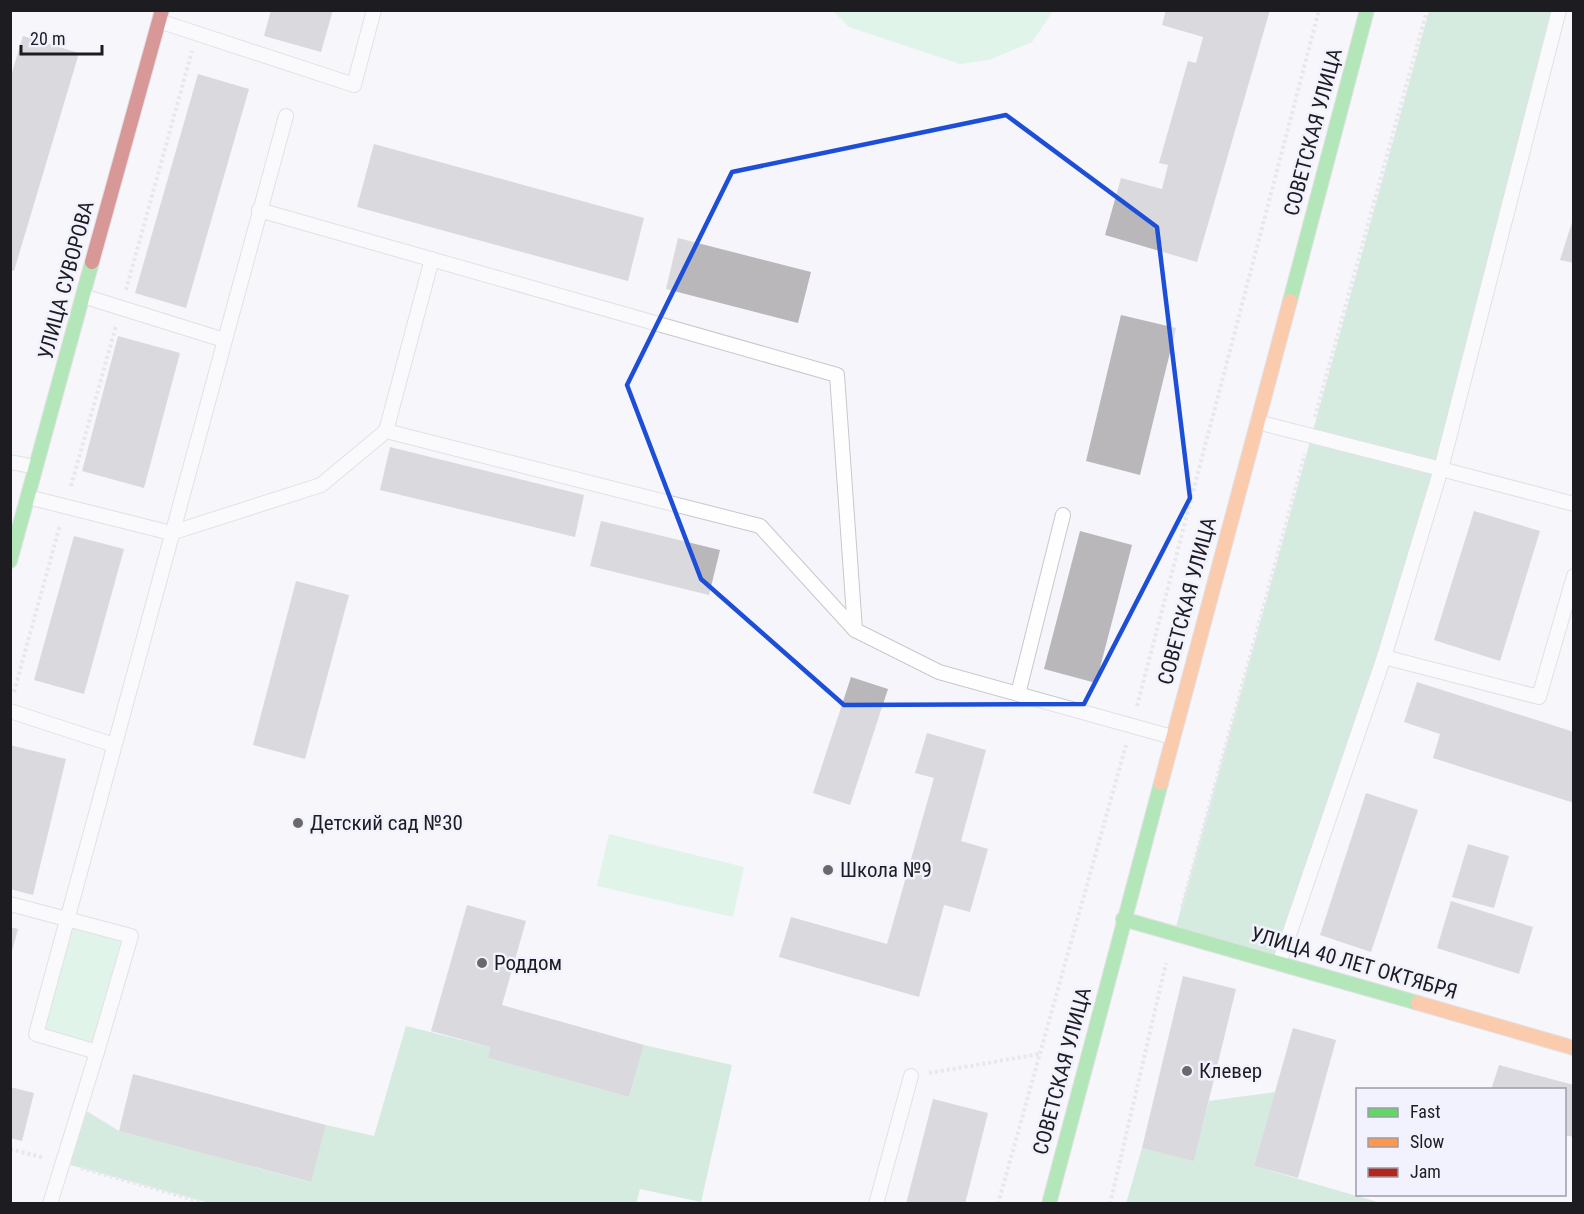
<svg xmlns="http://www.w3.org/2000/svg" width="1584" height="1214" font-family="'Roboto Condensed',sans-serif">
<rect width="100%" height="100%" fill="#f5f5fb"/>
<g fill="#c6f2d4">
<polygon points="833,11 1053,11 1032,42 989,60 960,64 849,27"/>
<polygon points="609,834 744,867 733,917 597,886"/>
<polygon points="67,918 131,936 97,1052 36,1034"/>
</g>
<g fill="#afddbd">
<polygon points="1429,11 1559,11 1441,469 1279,964 1174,934"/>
<polygon points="406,1026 490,1047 488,1058 629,1097 644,1045 732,1065 701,1202 640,1189 636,1204 209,1203 63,1163 80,1107 119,1131 310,1182 326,1125 374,1136"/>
<polygon points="1275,1092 1254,1166 1381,1203 1126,1204 1142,1148 1194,1160 1209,1101"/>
</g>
<g fill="#b9b7b9">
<polygon points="271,10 333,10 321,52 264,36"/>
<polygon points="1166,10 1270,10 1197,262 1105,235 1121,178 1162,189 1168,165 1159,163 1188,61 1196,63 1203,37 1162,25"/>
<polygon points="23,36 79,53 14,271 10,270 10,79"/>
<polygon points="198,74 249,89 186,308 135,293"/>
<polygon points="374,144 644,218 628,281 357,207"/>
<polygon points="1573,219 1574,220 1574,263 1560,260"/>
<polygon points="678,238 811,272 798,323 666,289"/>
<polygon points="1121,315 1176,328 1140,475 1086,461"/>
<polygon points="118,336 180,353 144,488 82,471"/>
<polygon points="390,447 584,495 575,537 380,490"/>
<polygon points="1474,511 1540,531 1500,661 1434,640"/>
<polygon points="601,521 720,550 709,595 590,566"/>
<polygon points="1080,531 1132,545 1096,683 1044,669"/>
<polygon points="74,536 124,549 84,694 34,680"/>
<polygon points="296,581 349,595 305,759 253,745"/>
<polygon points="851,677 888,689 850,805 813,793"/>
<polygon points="1417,682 1574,732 1574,803 1433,758 1440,734 1404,722"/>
<polygon points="927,733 986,750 961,841 988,849 970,912 944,905 919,997 779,957 791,917 887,944 934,778 915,773"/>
<polygon points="10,745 66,759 33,895 10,889"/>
<polygon points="1366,793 1418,810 1371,952 1320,935"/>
<polygon points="1468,844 1509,856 1494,908 1452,897"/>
<polygon points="1451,901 1533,927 1519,974 1437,948"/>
<polygon points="467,905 526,921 502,1005 644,1045 629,1097 488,1058 490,1047 431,1031"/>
<polygon points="10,927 18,929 11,955 10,955"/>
<polygon points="1183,976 1236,989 1194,1161 1142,1148"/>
<polygon points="1293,1028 1336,1040 1298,1178 1254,1166"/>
<polygon points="1499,1065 1574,1085 1574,1137 1564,1135 1564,1090 1491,1090"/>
<polygon points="133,1074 326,1125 311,1182 119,1131"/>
<polygon points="10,1087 34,1093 22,1141 10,1138"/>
<polygon points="933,1099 988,1113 965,1204 906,1204"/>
</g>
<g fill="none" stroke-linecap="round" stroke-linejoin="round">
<g stroke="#c8c8cc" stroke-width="16">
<g id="lane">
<polyline points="159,21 354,85 374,10"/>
<polyline points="259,210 837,375 855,630 939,672 1172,737"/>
<polyline points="83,296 224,340"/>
<polyline points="1257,422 1441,469 1559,10"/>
<polyline points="386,431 432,259"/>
<polyline points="10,462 36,467"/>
<polyline points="28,497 171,533 321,485 386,431 760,526 855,630"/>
<polyline points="1384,657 1539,697 1574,576"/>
<polyline points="1018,694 1063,515"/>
<polyline points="10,711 114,745"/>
<polyline points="10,904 131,936 97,1052"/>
<polyline points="1279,964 1384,657 1441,469 1574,504"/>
<polyline points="50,1204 97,1052 36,1034 286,116"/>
<polyline points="876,1204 911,1076"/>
</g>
</g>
<g stroke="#c8c8cc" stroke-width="16">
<g id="fast">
<polyline points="1290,301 1367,10"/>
<polyline points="10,561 92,262"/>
<polyline points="1123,919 1418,1003"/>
<polyline points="1049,1204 1161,783"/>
</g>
</g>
<g stroke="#c8c8cc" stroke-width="16">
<g id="slow">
<polyline points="1161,783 1290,301"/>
<polyline points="1418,1003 1574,1048"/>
</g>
</g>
<g stroke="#c8c8cc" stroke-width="16">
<polyline id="jam" points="92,262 162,10"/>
</g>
<g stroke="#d6d6d9" stroke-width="4" stroke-dasharray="3 3" stroke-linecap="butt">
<polyline points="126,290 192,51"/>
<polyline points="1315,417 1427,10"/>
<polyline points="71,486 116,326"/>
<polyline points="14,692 60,525"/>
<polyline points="1137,706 1319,10"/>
<polyline points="1182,907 1305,454"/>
<polyline points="929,1073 1040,1054"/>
<polyline points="10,1149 45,1158"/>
<polyline points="81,1168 209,1204"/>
<polyline points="998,1204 1126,745"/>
<polyline points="1110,1204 1166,963"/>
</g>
<use href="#lane" stroke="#fefefe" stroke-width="14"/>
<use href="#fast" stroke="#63d668" stroke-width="14"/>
<use href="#slow" stroke="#ff974d" stroke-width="14"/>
<use href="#jam" stroke="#b3261e" stroke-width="14"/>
</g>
<path d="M0 0H1584V1214H0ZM1006,115L1157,227L1190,498L1084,704L844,705L701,579L627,385L732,172Z" fill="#f5f5fb" fill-opacity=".55" fill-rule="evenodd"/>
<path fill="none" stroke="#1d4ed8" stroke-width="4.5" stroke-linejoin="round" d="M1006,115L1157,227L1190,498L1084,704L844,705L701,579L627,385L732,172Z"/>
<g fill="#69696d" stroke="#f2f2fe" stroke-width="2">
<circle cx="298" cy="823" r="6"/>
<circle cx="828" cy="870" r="6"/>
<circle cx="482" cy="963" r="6"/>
<circle cx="1187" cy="1071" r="6"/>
</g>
<g text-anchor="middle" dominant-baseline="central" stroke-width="5" stroke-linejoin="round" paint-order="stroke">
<g font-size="21" fill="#1d1d21" stroke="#f2f2fe">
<text transform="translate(1313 132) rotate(-75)">СОВЕТСКАЯ УЛИЦА</text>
<text transform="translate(66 280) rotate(-75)">УЛИЦА СУВОРОВА</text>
<text transform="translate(1187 601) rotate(-75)">СОВЕТСКАЯ УЛИЦА</text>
<text transform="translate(1354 963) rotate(16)">УЛИЦА 40 ЛЕТ ОКТЯБРЯ</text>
<text transform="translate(1062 1071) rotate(-75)">СОВЕТСКАЯ УЛИЦА</text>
</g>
<g font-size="21" fill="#1d1d21" stroke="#f2f2fe" text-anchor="start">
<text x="310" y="823">Детский сад №30</text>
<text x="840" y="870">Школа №9</text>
<text x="494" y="963">Роддом</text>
<text x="1199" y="1071">Клевер</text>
</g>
</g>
<rect width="1584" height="1214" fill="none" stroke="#1d1d21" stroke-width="24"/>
<rect x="1356" y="1088" width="210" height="108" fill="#f2f2fe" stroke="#9d9da6" stroke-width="1.5"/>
<rect x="1368" y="1108" width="30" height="9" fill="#63d668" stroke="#9d9da6" stroke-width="1.5"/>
<text x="1410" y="1118" font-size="18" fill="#1d1d21">Fast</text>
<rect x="1368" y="1138" width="30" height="9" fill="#ff974d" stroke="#9d9da6" stroke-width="1.5"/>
<text x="1410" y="1148" font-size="18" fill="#1d1d21">Slow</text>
<rect x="1368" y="1168" width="30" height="9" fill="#b3261e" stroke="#9d9da6" stroke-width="1.5"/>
<text x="1410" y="1178" font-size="18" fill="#1d1d21">Jam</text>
<path d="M21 45v9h81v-9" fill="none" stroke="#1d1d21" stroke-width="3"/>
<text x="30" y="45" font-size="18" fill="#1d1d21" stroke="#f2f2fe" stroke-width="4.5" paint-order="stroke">20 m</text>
</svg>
